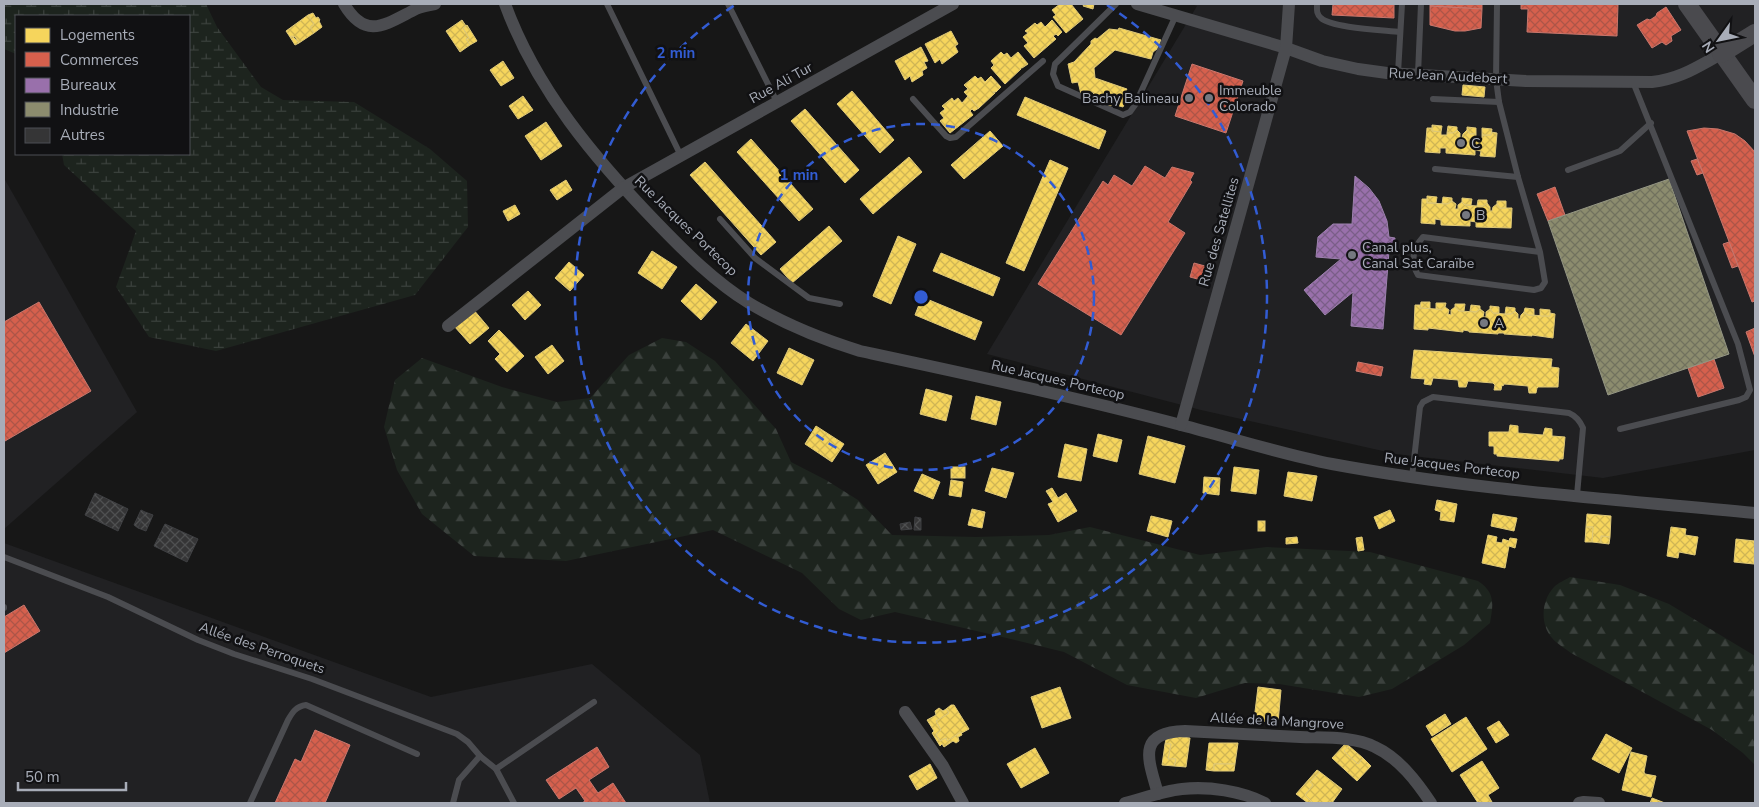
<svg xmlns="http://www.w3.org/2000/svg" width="1759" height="807" font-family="'Nunito Sans',sans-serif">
<defs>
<pattern id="forest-firs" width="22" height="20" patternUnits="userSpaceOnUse" patternTransform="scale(1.25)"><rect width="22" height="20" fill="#1d241e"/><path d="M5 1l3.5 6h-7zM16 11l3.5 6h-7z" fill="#3b413d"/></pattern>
<pattern id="wetland-marsh" width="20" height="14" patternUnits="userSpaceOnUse" patternTransform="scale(1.25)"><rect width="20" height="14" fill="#1d241e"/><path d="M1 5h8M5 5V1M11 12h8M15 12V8" fill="none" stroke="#3b413d"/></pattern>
<pattern id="homes-cross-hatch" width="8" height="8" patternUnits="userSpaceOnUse" patternTransform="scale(1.25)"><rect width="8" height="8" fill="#f6d55c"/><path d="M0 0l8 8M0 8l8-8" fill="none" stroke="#cfb555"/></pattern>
<pattern id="shops-cross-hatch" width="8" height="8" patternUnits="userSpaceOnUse" patternTransform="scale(1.25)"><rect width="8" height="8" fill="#d6604d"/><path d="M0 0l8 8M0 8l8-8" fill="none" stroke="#ad5548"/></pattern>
<pattern id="offices-cross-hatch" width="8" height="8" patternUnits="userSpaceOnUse" patternTransform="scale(1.25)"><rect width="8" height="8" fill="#9970ab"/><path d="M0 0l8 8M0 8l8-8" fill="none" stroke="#7a5e88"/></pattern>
<pattern id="industry-cross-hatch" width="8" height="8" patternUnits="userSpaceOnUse" patternTransform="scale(1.25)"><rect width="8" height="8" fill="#8c8c6e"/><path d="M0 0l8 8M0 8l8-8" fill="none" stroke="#71725e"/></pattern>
<pattern id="building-cross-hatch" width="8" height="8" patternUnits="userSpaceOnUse" patternTransform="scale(1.25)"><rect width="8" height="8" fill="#353536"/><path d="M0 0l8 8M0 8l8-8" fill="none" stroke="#4f5051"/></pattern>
</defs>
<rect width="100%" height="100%" fill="#171717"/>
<g fill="#212123">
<polygon points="1191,4 1755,4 1755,450 1603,478 1396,454 1201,410 987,354 1197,6"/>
<polygon points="4,178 137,412 4,529"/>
<polygon points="4,543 431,697 592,664 700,755 710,803 4,803"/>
</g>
<g fill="url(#forest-firs)">
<path d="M662,338L686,342L715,361L776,429L791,462L826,480L858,500L892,535L976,537L1049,535L1090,527L1200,555L1267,547L1370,552L1478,581C1496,593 1493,605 1490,623L1464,645L1392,689L1359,697L1279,684L1245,683L1196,698L1127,685L1064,652L1011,639L895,612L861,620L839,609L802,573L713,530L566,561L474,556L422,514L397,470L384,427L395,380L422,358L502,387L557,402L590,398L629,355Z"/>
<path d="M1570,577L1620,585L1669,604L1755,656V765L1743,753L1712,730L1571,653C1565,648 1557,644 1552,638C1540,624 1541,601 1554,587C1558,583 1565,580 1570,577Z"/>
</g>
<polygon fill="url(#wetland-marsh)" points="4,4 206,4 217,27 261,87 283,100 354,102 430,149 467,181 468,227 415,295 216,351 149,337 116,287 136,231 64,165 62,154 189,154 189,16 16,16 16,54 4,49"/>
<g fill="url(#homes-cross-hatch)" stroke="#dfc978">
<polygon points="1060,4 1071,4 1083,19 1066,33 1053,17 1056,15 1052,10"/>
<polygon points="1084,4 1094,4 1093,9 1083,6"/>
<polygon points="313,13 316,18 318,17 320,20 319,21 322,27 314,33 310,27 314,24 308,15"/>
<polygon points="308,15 314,24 310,27 314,33 299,43 295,37 292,36 290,37 286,31"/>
<polygon points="462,20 466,26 463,28 469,38 466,39 470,45 460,52 446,31"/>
<polygon points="1052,20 1062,32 1058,36 1056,34 1053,36 1056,39 1034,58 1024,46 1028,43 1023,37 1028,33 1025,31 1035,23 1037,25 1041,22 1045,27"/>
<polygon points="467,25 477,41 470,45 466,39 469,38 463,28"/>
<polygon points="1119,28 1161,40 1157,49 1153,52 1151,59 1115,50 1094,68 1095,78 1127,89 1124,94 1128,95 1123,107 1112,104 1111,106 1104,105 1105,102 1092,99 1094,92 1081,94 1078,82 1072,83 1068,64 1074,62 1091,44 1091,41 1095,38 1097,39 1109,29 1118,30"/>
<polygon points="951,31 958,44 955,46 958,52 942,64 940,59 935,63 925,44"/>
<polygon points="292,36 299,43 295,45 290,37"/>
<polygon points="921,47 928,61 924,62 927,68 922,71 923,75 912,82 910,76 905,80 895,61"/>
<polygon points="1001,52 1004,55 1007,53 1011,58 1018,52 1028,64 1022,68 1020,68 1021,69 1005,84 991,68 994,65 991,61"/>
<polygon points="503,61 514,78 501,86 490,70"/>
<polygon points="975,76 978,79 981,77 985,82 991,76 1001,87 996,92 993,92 995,93 979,108 964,92 968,89 964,85"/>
<polygon points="1463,85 1485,87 1484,97 1462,95"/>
<polygon points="852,91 894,140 880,153 837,104"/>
<polygon points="523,96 533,110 518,119 509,106"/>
<polygon points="968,96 979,108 974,111 972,109 970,111 973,115 950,133 940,121 944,118 940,113 945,109 942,106 952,98 954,101 958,98 962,103"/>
<polygon points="1025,97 1106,131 1099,149 1017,115"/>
<polygon points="805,109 859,170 845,183 791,121"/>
<polygon points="546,122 562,146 541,160 525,136"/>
<polygon points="1432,125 1442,126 1441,132 1432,131"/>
<polygon points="1448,126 1457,127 1457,130 1453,133 1447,133"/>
<polygon points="1467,127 1476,128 1476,134 1470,134 1467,130"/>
<polygon points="1427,128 1432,128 1432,131 1441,132 1441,135 1447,135 1447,133 1453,133 1457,130 1460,133 1460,138 1462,138 1463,134 1467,130 1470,134 1476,134 1476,137 1482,138 1482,135 1491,135 1491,132 1497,133 1495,157 1480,156 1481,151 1475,150 1475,155 1446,153 1446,148 1440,148 1440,153 1425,152"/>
<polygon points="1482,128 1492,129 1491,135 1482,135"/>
<polygon points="990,131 1003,146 964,179 951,165"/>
<polygon points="751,139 813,209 799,221 737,152"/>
<polygon points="909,157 922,172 873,214 860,199"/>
<polygon points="1050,160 1068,168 1024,271 1006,263"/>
<polygon points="705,162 776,242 761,255 690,175"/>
<polygon points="566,180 572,190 557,200 550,190"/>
<polygon points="1427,196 1437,197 1436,203 1427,203"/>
<polygon points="1443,197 1452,198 1452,201 1448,204 1442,204"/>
<polygon points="1462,198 1472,199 1471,205 1465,205 1462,202"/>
<polygon points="1422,199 1427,199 1427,203 1448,204 1452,201 1456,204 1455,209 1458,209 1458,205 1462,202 1465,205 1477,206 1483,206 1487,203 1490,207 1490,211 1492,211 1493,207 1497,204 1500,208 1512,208 1511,228 1476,227 1476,222 1470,221 1470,226 1441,225 1441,220 1435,219 1435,224 1421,223"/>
<polygon points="1478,200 1487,200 1487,203 1483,206 1477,206"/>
<polygon points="1497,201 1506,201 1506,208 1500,208 1497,204"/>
<polygon points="515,205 520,214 508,221 503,211"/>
<polygon points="829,226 842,241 792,283 780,269"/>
<polygon points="898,236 916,244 891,304 873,296"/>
<polygon points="652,251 677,267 662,289 638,273"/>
<polygon points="941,253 1000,278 993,296 933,271"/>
<polygon points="569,262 584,275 570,291 555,278"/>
<polygon points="696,284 717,302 701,320 681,301"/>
<polygon points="528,291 541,305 525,320 512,305"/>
<polygon points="922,297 982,322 975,340 915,315"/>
<polygon points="1421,302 1430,302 1430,309 1420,308"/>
<polygon points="1436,303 1446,303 1445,307 1442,310 1436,309"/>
<polygon points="1455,304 1465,304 1464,311 1459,311 1455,307"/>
<polygon points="1415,305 1420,305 1420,308 1436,309 1442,310 1445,307 1449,310 1448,314 1451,315 1451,310 1455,307 1459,311 1476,312 1480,309 1484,312 1483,317 1486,317 1486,312 1490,309 1493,313 1505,314 1511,314 1515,311 1518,314 1518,319 1520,319 1521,315 1524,312 1528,315 1550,316 1550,313 1555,314 1553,338 1532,335 1532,336 1504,334 1504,333 1498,333 1498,334 1469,332 1469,331 1463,330 1463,332 1428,328 1428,330 1414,329"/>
<polygon points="1471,305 1480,306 1480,309 1476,312 1470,311"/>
<polygon points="1490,306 1499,307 1499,313 1493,313 1490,309"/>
<polygon points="1506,307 1515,308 1515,311 1511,314 1505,314"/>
<polygon points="1525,308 1534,309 1534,315 1528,315 1524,312"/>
<polygon points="473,309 489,328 470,344 454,326"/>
<polygon points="1540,309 1550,310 1550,316 1540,316"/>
<polygon points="746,324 768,341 753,361 731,343"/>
<polygon points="499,330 524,356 507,372 495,359 500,354 488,341"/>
<polygon points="552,345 564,361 548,374 535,357"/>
<polygon points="789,348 814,360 802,385 777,373"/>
<polygon points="1414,350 1552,359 1551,367 1559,368 1558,387 1538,387 1537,388 1536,393 1529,393 1528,386 1504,384 1503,386 1502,385 1501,390 1494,390 1495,385 1493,383 1468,381 1466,387 1459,387 1458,380 1433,378 1431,385 1424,384 1425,379 1411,378"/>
<polygon points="926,389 952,396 946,421 920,414"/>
<polygon points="976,396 1001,402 996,425 971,419"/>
<polygon points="1510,425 1518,426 1518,433 1543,435 1545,428 1552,429 1552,436 1565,437 1563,459 1559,459 1559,461 1497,456 1497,454 1494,454 1494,446 1489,446 1489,432 1509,432"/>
<polygon points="816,426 844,444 832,462 805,444"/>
<polygon points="1098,434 1122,440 1117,462 1093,456"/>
<polygon points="1148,436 1185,446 1175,483 1139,474"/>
<polygon points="1065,444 1087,449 1081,481 1058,477"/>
<polygon points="885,453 897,472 878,484 866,465"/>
<rect x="951" y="467" width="14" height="11"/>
<polygon points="1234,467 1259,470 1256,494 1231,491"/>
<polygon points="992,468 1014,473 1006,498 985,491"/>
<polygon points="1288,472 1317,476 1312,501 1284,496"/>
<polygon points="922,474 940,482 933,499 914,491"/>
<polygon points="1204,477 1220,478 1219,495 1203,493"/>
<polygon points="951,480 963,482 961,497 949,495"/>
<polygon points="1052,488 1058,498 1066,493 1077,511 1058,522 1048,504 1053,502 1046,491"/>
<polygon points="1437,500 1457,504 1454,522 1440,520 1441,512 1435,510"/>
<polygon points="972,509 985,512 982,528 968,525"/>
<polygon points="1390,510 1395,521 1379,529 1374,517"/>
<polygon points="1493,514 1517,518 1514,531 1491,526"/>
<polygon points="1587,514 1611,516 1610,537 1601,536 1601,543 1592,542 1593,527 1586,527"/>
<polygon points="1151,516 1172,521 1168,537 1147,531"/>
<rect x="1258" y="521" width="7" height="10"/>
<polygon points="1586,527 1593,527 1592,542 1585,542"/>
<polygon points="1671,527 1686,529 1685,535 1698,537 1695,555 1679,552 1678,558 1667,556"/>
<polygon points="1488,535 1497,537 1496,542 1502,543 1503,539 1509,541 1510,538 1517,539 1515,548 1509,546 1505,568 1482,563"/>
<polygon points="1601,536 1610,537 1609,544 1601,543"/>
<polygon points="1297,537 1298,543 1286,544 1286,538"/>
<polygon points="1362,537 1364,550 1358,551 1356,538"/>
<polygon points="1736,539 1755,541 1754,564 1734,562"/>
<polygon points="1060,687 1071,718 1042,728 1031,697"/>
<polygon points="1258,687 1281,690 1278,723 1254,720"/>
<polygon points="951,705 954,705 969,729 947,741 946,738 940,741 936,734 941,730 936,721 949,713 946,709"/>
<polygon points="939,708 943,711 946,709 949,713 936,721 941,730 936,734 940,741 946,738 947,741 961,732 962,735 958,737 959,741 956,743 953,741 944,747 942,744 940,746 932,733 934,731 927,720 936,715 935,711"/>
<polygon points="1445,714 1451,724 1432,736 1426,726"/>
<polygon points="1466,717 1487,749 1452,772 1431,739"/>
<polygon points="1499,721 1509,735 1496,743 1487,728"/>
<polygon points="1606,734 1632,748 1619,773 1592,759"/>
<polygon points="1167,735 1190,738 1186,767 1174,766 1176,759 1168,759 1171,744 1165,744"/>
<polygon points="1209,743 1238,743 1235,764 1214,764 1214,771 1206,770"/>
<polygon points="1346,743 1349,746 1344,751 1358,764 1363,758 1371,766 1357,781 1332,758"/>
<polygon points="1165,744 1171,744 1168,759 1176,759 1174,766 1162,765"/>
<polygon points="1349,746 1363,758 1358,764 1344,751"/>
<polygon points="1035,748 1049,773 1021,788 1007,764"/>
<polygon points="1631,752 1647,756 1644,772 1645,774 1656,776 1651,797 1622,790"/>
<polygon points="1482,761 1499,788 1488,795 1492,802 1489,803 1478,803 1460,775"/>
<polygon points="930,764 937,778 917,790 909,776"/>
<polygon points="1214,764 1235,764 1234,771 1214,771"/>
<polygon points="1317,770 1320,772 1310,782 1313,785 1305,795 1313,803 1308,803 1296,794"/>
<polygon points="1320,772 1342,789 1332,803 1313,803 1305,795 1313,785 1310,782"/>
<polygon points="1652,798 1665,803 1650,803"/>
</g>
<g fill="url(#shops-cross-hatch)" stroke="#c8776d">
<polygon points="1333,4 1394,4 1394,18 1332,15"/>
<polygon points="1430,4 1482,4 1482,9 1430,6"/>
<polygon points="1521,4 1618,4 1617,36 1527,32 1528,9 1521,9"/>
<polygon points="1430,6 1482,9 1481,28 1465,31 1455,31 1430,25"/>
<polygon points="1666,7 1681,30 1671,36 1672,41 1666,45 1662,42 1652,48 1637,25 1647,19 1650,20 1656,16 1657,13"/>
<polygon points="1192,64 1243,81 1226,133 1175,116"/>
<polygon points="1704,128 1718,129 1735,134 1745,141 1755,152 1755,301 1752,302 1687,131"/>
<polygon points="1697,159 1703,173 1697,175 1691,161"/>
<polygon points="1145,166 1165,178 1172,167 1194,173 1190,180 1192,182 1168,222 1185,233 1121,335 1038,284 1103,181 1108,185 1114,175 1132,186"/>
<polygon points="1555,187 1565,215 1548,221 1537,194"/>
<polygon points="1729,242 1738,266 1732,268 1723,244"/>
<polygon points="1194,263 1205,266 1201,280 1190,277"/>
<polygon points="39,302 91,391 5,441 4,439 4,322"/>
<polygon points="1755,328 1755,357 1746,332"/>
<polygon points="1714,359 1724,388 1698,397 1688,368"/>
<polygon points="1358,362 1383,367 1381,376 1356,371"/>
<polygon points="24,605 40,631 4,653 4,617"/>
<polygon points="315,730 350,745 325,803 275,803 295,759 301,762"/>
<polygon points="597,747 609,767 589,780 598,793 613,783 626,803 582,803 585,801 576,788 559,799 546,780"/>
</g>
<polygon fill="url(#offices-cross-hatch)" stroke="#9e82af" points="1355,176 1369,188 1379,201 1387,221 1389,237 1395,238 1394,252 1389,251 1383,329 1351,326 1353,292 1325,315 1304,290 1341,259 1316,257 1318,237 1333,224 1352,224"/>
<polygon fill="url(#industry-cross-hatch)" stroke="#949684" points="1669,179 1729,354 1608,395 1548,221"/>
<g fill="url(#building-cross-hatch)" stroke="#3f4043">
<polygon points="95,493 128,509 118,531 85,515"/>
<polygon points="141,510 145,512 138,528 134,525"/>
<polygon points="145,512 153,515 146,531 138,528"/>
<polygon points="915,517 921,518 921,530 914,530"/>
<polygon points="910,522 912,529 901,530 900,524"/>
<polygon points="165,524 198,539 187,562 154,546"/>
</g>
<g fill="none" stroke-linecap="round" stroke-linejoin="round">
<g stroke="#4b4c50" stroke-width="6">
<polyline points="607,4 681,156"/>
<polyline points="728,4 777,102"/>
<polyline points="1116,4 1055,64 1053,74 1058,86 1123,115 1130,112 1135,105 1176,15"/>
<path d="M1317,4C1317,9 1316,14 1321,18C1332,28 1383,30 1400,32"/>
<path d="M1497,4L1496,79L1499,102L1518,177L1540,252L1545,282L1541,288L1534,290L1418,275C1410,262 1413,248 1423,237L1540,252"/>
<polyline points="1398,73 1402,4"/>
<polyline points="1418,74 1421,4"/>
<polyline points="913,99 946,136 950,138 956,137 1043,61"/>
<polyline points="1433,99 1499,102"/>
<polyline points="1435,169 1518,177"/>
<polyline points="1568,170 1620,151 1651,123"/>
<polyline points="720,219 755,258 809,298 840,304"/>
<polyline points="1620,429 1739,400 1746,397 1750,390 1738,344 1633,82"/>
<path d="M1412,477L1420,407L1423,402L1433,397L1569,413C1576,416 1580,421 1583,428L1577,495"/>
<polyline points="4,557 108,597 198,640 234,654 312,679 457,734 468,742 480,756 496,769 514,803"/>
<polyline points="4,607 4,608"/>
<polyline points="496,769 594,702"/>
<path d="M250,803L288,720C292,713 296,706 306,705L417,754"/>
<polyline points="453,803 459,780 480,756"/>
</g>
<g stroke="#4b4c50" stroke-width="12">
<path d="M344,4C366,41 386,24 416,9C422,6 429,5 435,4"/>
<path d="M505,4C536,89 595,159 657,223C685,252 715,282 749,303C784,324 821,339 860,351C967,374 1075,397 1181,425C1232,438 1281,454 1332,464C1472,490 1614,499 1755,513"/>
<path d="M1137,4L1286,48L1322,61L1358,69L1387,73L1526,81L1652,82C1680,79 1697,67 1721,54"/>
<polyline points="448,326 623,188 953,4"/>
<polyline points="1181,425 1286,48 1289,4"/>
<polyline points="905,712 943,766 963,803"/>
<path d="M1158,794C1149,761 1135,732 1185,731C1224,733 1262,735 1300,737C1324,738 1354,736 1375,747C1399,758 1417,782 1431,803"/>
<path d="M1125,803C1144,798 1163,791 1182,789C1209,786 1241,791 1265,803"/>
<polyline points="1579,803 1584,802 1599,803"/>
</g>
<g stroke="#4a4a4e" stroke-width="18">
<polyline points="1687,4 1755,100"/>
<polyline points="1721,54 1755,33"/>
</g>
</g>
<g fill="none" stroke="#325cd3" stroke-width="2.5" stroke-dasharray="9 6">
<circle cx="921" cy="297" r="173"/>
<path d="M1107 5A346 346 0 1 1 735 5"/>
</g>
<g fill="#757880" stroke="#111113" stroke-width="2">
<circle cx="1189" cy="98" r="5"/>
<circle cx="1209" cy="98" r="5"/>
<circle cx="1461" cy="143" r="5"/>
<circle cx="1466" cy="215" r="5"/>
<circle cx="1352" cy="255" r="5"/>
<circle cx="1484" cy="323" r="5"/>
</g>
<g text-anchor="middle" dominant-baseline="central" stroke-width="5" stroke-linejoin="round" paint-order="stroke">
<g font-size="14" fill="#a8adb8" stroke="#111113">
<text transform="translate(1448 76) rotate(3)">Rue Jean Audebert</text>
<text transform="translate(781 83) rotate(-29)">Rue Ali Tur</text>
<text transform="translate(686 226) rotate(44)">Rue Jacques Portecop</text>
<text transform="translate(1219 232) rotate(-74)">Rue des Satellites</text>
<text transform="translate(1058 380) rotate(13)">Rue Jacques Portecop</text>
<text transform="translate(1452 466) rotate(7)">Rue Jacques Portecop</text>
<text transform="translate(262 648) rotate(19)">Allée des Perroquets</text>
<text transform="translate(1277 721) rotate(3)">Allée de la Mangrove</text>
</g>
<g font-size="14" fill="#a8adb8" stroke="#111113" text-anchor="start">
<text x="1219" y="90">Immeuble<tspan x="1219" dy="16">Colorado</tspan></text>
<text x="1179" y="98" text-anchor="end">Bachy Balineau</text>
<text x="1471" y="143">C</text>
<text x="1476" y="215">B</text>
<text x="1362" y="247">Canal plus,<tspan x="1362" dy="16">Canal Sat Caraïbe</tspan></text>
<text x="1494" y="323">A</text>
</g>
</g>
<circle cx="921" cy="297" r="8" fill="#325cd3" stroke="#111113" stroke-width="2.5"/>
<g font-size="15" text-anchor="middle" font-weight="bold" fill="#325cd3" stroke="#111113" stroke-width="5" stroke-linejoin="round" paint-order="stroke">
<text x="676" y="58">2 min</text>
<text x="799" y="180">1 min</text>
</g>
<rect width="1759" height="807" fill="none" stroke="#a8adb8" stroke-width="10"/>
<rect x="15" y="15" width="175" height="140" fill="#111113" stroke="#4d4f55"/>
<rect x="25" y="28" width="25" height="15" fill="#f6d55c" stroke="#4d4f55"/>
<text x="60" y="40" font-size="15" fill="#a8adb8">Logements</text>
<rect x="25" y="52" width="25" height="15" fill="#d6604d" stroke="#4d4f55"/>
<text x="60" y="65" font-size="15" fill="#a8adb8">Commerces</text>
<rect x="25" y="78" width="25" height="15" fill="#9970ab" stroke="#4d4f55"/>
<text x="60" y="90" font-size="15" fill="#a8adb8">Bureaux</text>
<rect x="25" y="102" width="25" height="15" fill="#8c8c6e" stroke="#4d4f55"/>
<text x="60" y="115" font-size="15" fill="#a8adb8">Industrie</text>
<rect x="25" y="128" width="25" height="15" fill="#353536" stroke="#4d4f55"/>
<text x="60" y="140" font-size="15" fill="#a8adb8">Autres</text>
<g transform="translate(1719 40) rotate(237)" stroke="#111113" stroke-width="4" paint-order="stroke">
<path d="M0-4L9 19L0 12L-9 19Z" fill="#a8adb8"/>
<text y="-8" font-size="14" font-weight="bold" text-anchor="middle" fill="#a8adb8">N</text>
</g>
<path d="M18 782v8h108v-8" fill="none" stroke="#a8adb8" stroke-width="2.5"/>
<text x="25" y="782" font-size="15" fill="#a8adb8" stroke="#111113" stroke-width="4" paint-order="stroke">50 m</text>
</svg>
